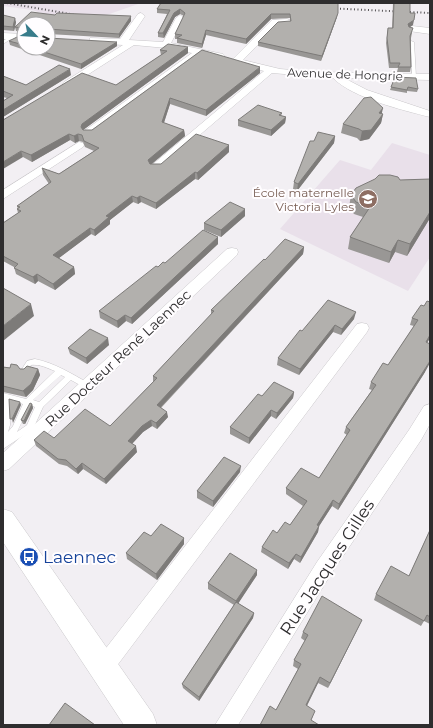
<svg xmlns="http://www.w3.org/2000/svg" width="433" height="728" font-family="Montserrat,sans-serif">
<rect width="100%" height="100%" fill="#f2eff3"/>
<g fill="#e9e0ea">
<polygon points="3,3 172,3 172,5 141,3 95,19 54,17 32,10 3,6"/>
<polygon points="392,143 430,155 430,257 408,291 280,229 340,160 371,170"/>
</g>
<g fill="none" stroke-linecap="round" stroke-linejoin="round">
<g stroke="#cac8cb" stroke-width="1">
<g id="lane">
<polygon points="11,36 14,37 3,44 3,41"/>
<polygon points="411,41 414,42 416,77 414,78 412,77"/>
<path d="M35,359C55,363 72,374 90,384L91,386L90,388L87,389L71,380L43,407L33,429L3,449V393L26,399L55,371C47,368 40,364 31,365L26,374H22L20,372L27,361ZM61,375L65,377L39,402L33,400ZM9,400L23,404L13,426L8,432L10,425ZM30,405L35,407L27,425L17,432Z"/>
</g>
</g>
<g stroke="#cac8cb" stroke-width="1">
<g id="street">
<polygon points="141,13 145,16 129,40 163,42 176,18 180,15 184,18 171,43 223,54 225,56 220,59 201,55 92,135 84,135 83,133 84,131 192,53 166,48 134,45 70,86 64,86 62,84 64,82 123,45 93,43 90,42 90,38 120,39 138,14"/>
<path d="M287,19L290,20V24L277,25L243,60L280,69L315,72L430,74V80L344,78L367,90L430,111V117C402,110 353,98 333,78L272,73L160,169H152L150,167L152,165L264,71L238,64L232,60L272,20Z"/>
<polygon points="412,26 430,28 430,34 409,31 408,29"/>
<polygon points="3,33 24,34 24,40 3,39"/>
<polygon points="79,142 83,143 84,145 83,147 3,199 3,190"/>
<polygon points="232,248 237,249 238,252 237,255 9,469 3,471 3,453 227,249"/>
<polygon points="362,323 367,324 369,328 367,332 110,675 103,678 96,675 93,668 96,661 357,324"/>
<polygon points="430,404 430,424 421,440 331,574 238,725 215,725 317,562 409,430 424,406"/>
</g>
</g>
<g stroke="#cac8cb" stroke-width="1">
<polygon id="secondary" points="3,509 12,512 153,714 157,725 124,725 3,542"/>
</g>
<use href="#lane" fill="#fff" fill-rule="evenodd"/>
<use href="#street" fill="#fff" fill-rule="evenodd"/>
<use href="#secondary" fill="#fff" fill-rule="evenodd"/>
<g stroke="#545254" stroke-width="2" stroke-dasharray="1 2.5" stroke-linecap="butt">
<polyline points="7,3 76,15"/>
<polyline points="326,8 430,13"/>
</g>
</g>
<g fill="#999795">
<polygon points="161,3 337,17 321,61 258,46 258,42 290,21 290,18 271,19 246,44 206,35 202,48 177,43 177,39 175,39 175,34 184,16 180,14 175,17 164,38 158,37 158,33 167,14 157,13 157,9"/>
<polygon points="393,3 410,3 410,13 413,25 409,27 412,33 411,38 411,67 410,72 397,72 398,68 389,68 386,43 388,28 392,28"/>
<polygon points="3,15 16,22 15,27 55,15 131,21 119,38 48,34 48,24 24,24 24,32 16,31 15,27 14,31 3,30"/>
<polygon points="24,36 24,48 48,48 117,42 117,46 81,69 10,45 9,41"/>
<polygon points="188,47 188,53 83,130 92,130 202,50 260,73 206,116 170,104 164,123 184,130 185,136 152,164 161,164 229,152 198,180 195,179 156,209 141,202 138,204 133,202 110,220 110,224 95,236 91,234 59,258 74,267 75,274 55,290 38,281 35,284 16,274 14,267 3,261 3,223 18,213 17,209 18,209 17,206 49,184 43,175 42,168 59,174 94,151 85,147 83,142 79,141 75,143 70,140 32,162 23,157 3,120 116,85 161,55 160,50"/>
<polygon points="71,75 3,117 3,101 7,98 3,97 3,76 26,85"/>
<polygon points="395,77 418,89 417,92 407,91 407,93 390,90"/>
<polygon points="282,113 281,116 286,117 285,123 271,136 238,126 238,120"/>
<polygon points="382,114 383,114 381,123 369,139 360,141 357,138 341,133 343,124"/>
<polygon points="335,136 334,143 297,191 293,189 294,182 314,141"/>
<polygon points="430,179 430,218 407,256 395,252 389,263 348,249 350,237 363,217 354,214 349,207 351,195 400,180"/>
<polygon points="245,216 221,237 204,230 204,223"/>
<polygon points="218,237 218,244 132,324 126,321 118,328 100,318 99,311 158,267"/>
<polygon points="304,247 303,254 161,408 168,417 157,429 152,426 143,432 132,444 137,452 106,484 83,469 78,474 67,466 59,464 36,446 34,440 54,438 110,426 153,382 153,376 211,315 211,310 265,260"/>
<polygon points="430,302 430,338 427,343 425,372 338,510 332,506 319,526 318,532 300,563 294,559 288,569 261,552 262,547 277,533 290,525 303,506 286,494 286,488 319,478 347,435 344,433 346,427 372,390 369,389 371,382 388,365 414,326 410,325 412,318 424,306"/>
<polygon points="354,319 341,335 333,332 299,375 277,365 278,358 302,331"/>
<polygon points="109,345 87,364 70,354 68,348"/>
<polygon points="3,367 20,369 38,369 40,375 33,390 26,397 3,392"/>
<polygon points="294,392 293,398 276,419 271,416 249,444 230,434 230,427 262,396"/>
<polygon points="32,404 33,408 25,424 23,424 21,420"/>
<polygon points="240,472 213,507 197,498 197,491"/>
<polygon points="430,530 430,624 424,621 421,626 374,600 376,594 409,576"/>
<polygon points="184,538 184,544 157,580 127,559 126,553"/>
<polygon points="257,575 238,603 254,613 253,618 199,701 183,688 182,684 234,605 208,589 208,583"/>
<polygon points="362,620 328,688 318,683 307,706 313,716 311,720 276,710 298,669 293,666 294,660 305,641 301,638 303,632"/>
</g>
<g fill="#7d7b79">
<polygon points="180,9 180,14 175,17 164,38 163,33 174,13"/>
<polygon points="338,13 337,17 321,61 322,56"/>
<polygon points="271,14 271,19 246,44 246,39"/>
<polygon points="131,16 131,21 119,38 119,34"/>
<polygon points="15,18 16,22 14,31 13,27"/>
<polygon points="414,20 413,25 407,29 408,24"/>
<polygon points="206,30 206,35 202,48 202,44"/>
<polygon points="117,42 117,46 81,69 81,64"/>
<polygon points="188,47 188,53 83,130 82,134 81,127 82,124"/>
<polygon points="260,67 260,73 206,116 206,110"/>
<polygon points="70,69 71,75 3,117 3,110"/>
<polygon points="170,98 170,104 162,128 162,122"/>
<polygon points="383,108 381,117 383,114 381,123 369,139 360,141 362,131"/>
<polygon points="286,117 285,123 271,136 271,130"/>
<polygon points="184,130 185,136 149,166 148,160"/>
<polygon points="69,134 70,140 32,162 31,155"/>
<polygon points="78,134 79,141 75,143 74,136"/>
<polygon points="335,136 334,143 297,191 298,184"/>
<polygon points="229,145 229,152 198,180 197,173"/>
<polygon points="21,151 23,157 3,169 3,162"/>
<polygon points="195,172 195,179 156,209 156,203"/>
<polygon points="132,196 133,202 110,220 110,224 95,236 94,230 106,216"/>
<polygon points="140,196 141,202 138,204 137,198"/>
<polygon points="245,209 245,216 221,237 221,230"/>
<polygon points="430,212 430,218 407,256 410,244"/>
<polygon points="90,228 91,234 55,261 53,255"/>
<polygon points="218,237 218,244 132,324 131,318"/>
<polygon points="398,240 395,252 389,263 391,252"/>
<polygon points="304,247 303,254 157,411 157,405"/>
<polygon points="74,267 75,274 55,290 53,284"/>
<polygon points="37,274 38,281 35,284 33,277"/>
<polygon points="31,304 34,316 3,341 3,326"/>
<polygon points="356,312 354,319 341,335 342,329"/>
<polygon points="125,315 126,321 118,328 117,321"/>
<polygon points="335,325 333,332 299,375 300,369"/>
<polygon points="430,335 430,338 423,349 426,342"/>
<polygon points="108,338 109,345 87,364 86,358"/>
<polygon points="430,361 430,363 425,372 338,510 339,504"/>
<polygon points="38,369 40,375 33,390 26,397 23,391"/>
<polygon points="294,392 293,398 276,419 277,413"/>
<polygon points="20,402 21,405 13,423 12,419"/>
<polygon points="32,404 33,408 25,424 24,421"/>
<polygon points="271,410 271,416 249,444 249,438"/>
<polygon points="167,412 168,417 157,429 156,423"/>
<polygon points="151,420 152,426 143,432 129,447 128,441 142,426"/>
<polygon points="136,446 137,452 106,484 104,479"/>
<polygon points="82,463 83,469 78,474 76,469"/>
<polygon points="241,466 240,472 213,507 213,501"/>
<polygon points="333,500 332,506 316,531 317,525"/>
<polygon points="319,526 318,532 300,563 301,557"/>
<polygon points="184,538 184,544 157,580 156,574"/>
<polygon points="296,554 294,559 288,569 289,563"/>
<polygon points="257,570 257,575 236,607 236,601"/>
<polygon points="254,613 253,618 199,701 199,697"/>
<polygon points="362,620 328,688 330,683"/>
<polygon points="320,677 318,683 304,711 306,705"/>
</g>
<g fill="#b2b0ad" stroke="#7d7b79">
<polygon points="161,3 338,3 338,13 322,56 258,42 278,22 291,21 290,14 271,14 246,39 206,30 202,44 177,38 182,35 175,34 185,13 180,9 174,13 163,33 158,33 170,10 157,9"/>
<polygon points="394,3 410,3 410,13 415,13 414,20 408,24 409,27 413,28 410,36 411,67 398,67 400,63 390,63 387,38 388,28 393,28"/>
<polygon points="31,12 55,15 57,13 131,16 119,34 48,29 48,24 24,24 24,28 15,27"/>
<polygon points="3,15 15,18 13,27 3,26"/>
<polygon points="24,36 24,45 9,41 17,37"/>
<polygon points="48,38 117,42 81,64 32,48 48,48"/>
<polygon points="168,44 188,47 82,124 81,127 83,130 92,130 202,50 260,67 206,110 170,98 162,122 184,130 148,160 150,164 161,164 196,134 229,145 197,173 195,172 156,203 140,196 137,198 132,196 106,216 109,217 94,230 90,228 53,255 74,267 53,284 37,274 33,277 14,268 18,264 3,256 3,223 21,211 17,209 20,207 17,206 51,182 42,168 59,174 99,148 84,141 82,135 78,134 74,136 69,134 31,155 21,151 3,162 3,120 82,73 116,85 167,51 160,50"/>
<polygon points="59,65 70,69 3,110 3,101 13,95 3,91 3,76 26,85"/>
<polygon points="395,77 416,78 418,89 408,87 407,90 391,87"/>
<polygon points="371,97 383,108 379,113 383,114 371,130 362,131 359,129 343,124 364,98"/>
<polygon points="258,105 282,113 279,115 286,117 271,130 238,120"/>
<polygon points="318,132 335,136 298,184 294,182 310,141 314,141"/>
<polygon points="379,175 390,175 398,177 400,180 430,179 430,212 410,244 398,240 391,252 350,237 370,207 356,202 351,195 356,188 375,179"/>
<polygon points="230,202 245,209 221,230 204,223"/>
<polygon points="203,230 218,237 131,318 125,315 117,321 99,311 156,266 158,267 163,262 165,263"/>
<polygon points="285,239 304,247 157,405 167,412 156,423 151,420 142,426 128,441 136,446 104,479 82,463 76,469 66,460 58,459 34,440 44,431 54,438 85,409 110,426 157,378 153,376 214,311 211,310 264,259 265,260"/>
<polygon points="3,288 31,304 3,326"/>
<polygon points="328,300 356,312 342,329 335,325 300,369 278,358 300,330 302,331"/>
<polygon points="427,301 430,302 430,335 426,342 430,344 430,361 339,504 333,500 317,525 319,526 301,557 296,554 289,563 262,547 273,530 277,533 285,522 290,525 307,501 286,488 301,468 319,478 350,430 346,427 376,385 371,382 383,363 388,365 418,320 412,318 421,305 424,306"/>
<polygon points="90,329 108,338 86,358 68,348"/>
<polygon points="11,364 17,365 20,369 24,369 27,366 38,369 31,384 23,391 3,386 3,367 10,368"/>
<polygon points="274,382 294,392 277,413 271,410 249,438 230,427 258,394 262,396"/>
<polygon points="9,399 20,402 12,419 10,419"/>
<polygon points="30,403 32,404 24,421 21,420"/>
<polygon points="224,457 241,466 213,501 197,491"/>
<polygon points="161,524 184,538 156,574 126,553 144,532 151,536"/>
<polygon points="430,530 430,617 427,615 424,621 376,594 391,566 409,576"/>
<polygon points="230,553 257,570 236,601 208,583"/>
<polygon points="322,596 362,620 330,683 320,677 306,705 315,711 311,720 319,725 260,725 270,706 276,710 301,664 294,660 308,635 303,632"/>
<polygon points="236,602 254,613 199,697 182,684"/>
<polygon points="65,703 95,725 49,725"/>
</g>
<defs>
<g id="school-disc" transform="scale(1)"><circle r="9.5" fill="#8d6e63" stroke="#fffdff"/><path d="M0-5L7-2L0 1L-7-2ZM-4 1L0 2.5L4 1V4Q0 6-4 4Z" fill="#fff"/></g>
<g id="bus-disc" transform="scale(1)"><circle r="9.5" fill="#1a4fb4" stroke="#fffdff"/><path d="M-5-6H5V4H4V6H2V4H-2V6H-4V4H-5ZM-3.5-4V0h7V-4ZM-3.5 1.2v1.5H-2V1.2ZM2 1.2v1.5H3.5V1.2Z" fill="#fff"/></g>
</defs>
<g fill-rule="evenodd">
<use href="#school-disc" x="368" y="199"/>
<use href="#bus-disc" x="29" y="557"/>
</g>
<g text-anchor="middle" dominant-baseline="central" stroke-width="4" stroke-linejoin="round" paint-order="stroke">
<g font-size="12" fill="#2e2d2e" stroke="#fffdff">
<text transform="translate(345 74) rotate(2)">Avenue de Hongrie</text>
</g>
<g font-size="12" fill="#785e54" stroke="#fffdff" text-anchor="end">
<text x="354" y="192">École maternelle<tspan x="354" dy="14">Victoria Lyles</tspan></text>
</g>
<g font-size="14" fill="#2e2d2e" stroke="#fffdff">
<text transform="translate(118 358) rotate(-43)">Rue Docteur René Laennec</text>
</g>
<g font-size="17" fill="#164399" stroke="#fffdff" text-anchor="start">
<text x="43" y="557">Laennec</text>
</g>
<g font-size="17" fill="#2e2d2e" stroke="#fffdff">
<text transform="translate(327 567) rotate(-57)">Rue Jacques Gilles</text>
</g>
</g>
<rect width="433" height="728" fill="none" stroke="#2e2d2e" stroke-width="8"/>
<g transform="translate(36 36) rotate(115)"><circle r="19" fill="#fffdff" stroke="#abaaab"/>
<path d="M0-3L7 15L0 10L-7 15Z" fill="#387c8b"/>
<text y="-6" font-size="11" font-weight="bold" text-anchor="middle" fill="#2e2d2e">N</text>
</g>
</svg>
